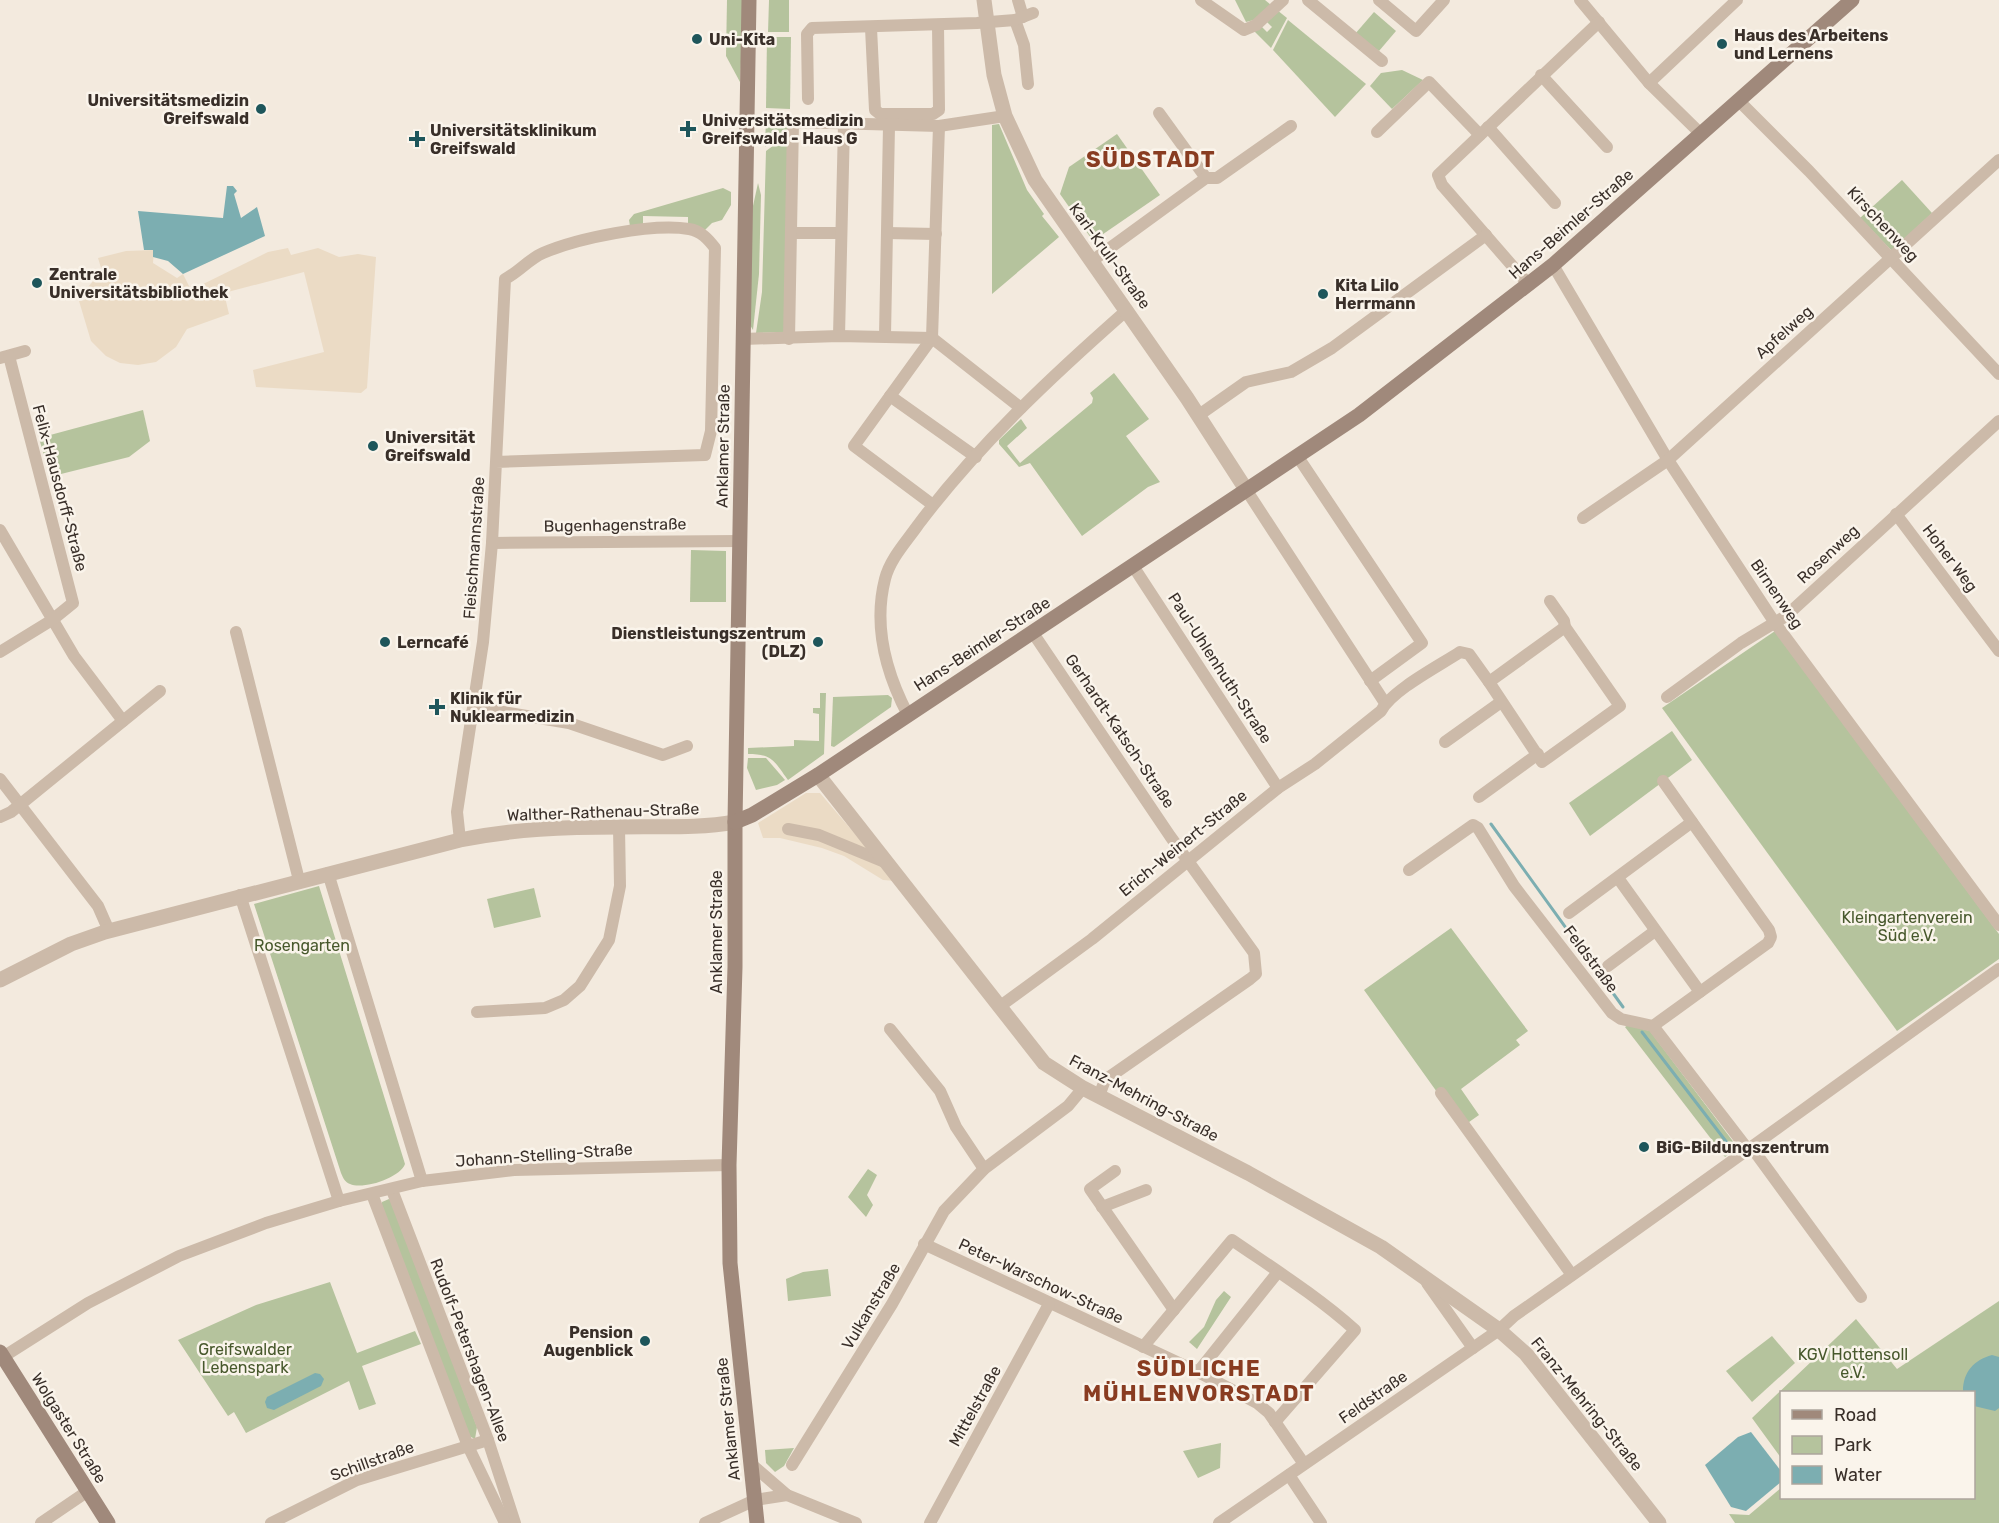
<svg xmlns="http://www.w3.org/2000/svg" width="1999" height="1523" font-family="Rubik,sans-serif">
<rect width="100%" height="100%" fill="#f3eade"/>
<g fill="#b5c39d">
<polygon points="727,0 744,0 740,82 726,56"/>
<polygon points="769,0 789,0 789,32 768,32"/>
<polygon points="1235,0 1265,0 1271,5 1254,20 1246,22"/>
<polygon points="1277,10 1287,18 1271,48 1254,31 1261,26 1267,32 1272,27 1266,21"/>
<polygon points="1374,12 1396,31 1379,51 1355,34"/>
<polygon points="1288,20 1366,84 1335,117 1273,50"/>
<polygon points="767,37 791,37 790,109 766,108"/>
<polygon points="1402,70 1423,80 1392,109 1370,86 1381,73"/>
<polygon points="766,117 788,118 789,134 783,134 765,147"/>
<polygon points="999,124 1027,190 1044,214 1042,216 1059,237 992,294 992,125"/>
<polygon points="1117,134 1160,195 1093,241 1060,194 1069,167"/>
<polygon points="785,137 790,137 786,332 756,333 762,292 766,151"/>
<polygon points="1902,180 1932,213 1892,251 1860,218"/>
<polygon points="758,183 761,195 759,274 753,330 750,325 751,215"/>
<polygon points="723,188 731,192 731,205 722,220 712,223 704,231 688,225 688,217 643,216 643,226 630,226 629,220 634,214"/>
<polygon points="1114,373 1149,419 1126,436 1160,482 1148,487 1082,536 1030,463 1019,467 999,444 999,440 1021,419 1027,428 1007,446 1020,463 1092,403 1093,398 1090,393"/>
<polygon points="143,410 150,441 129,457 53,476 49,473 39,438"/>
<polygon points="691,550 726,551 726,602 690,602"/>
<polygon points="1775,631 1999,934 1999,959 1897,1031 1662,708"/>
<path d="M820,693H826L824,754L788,780C774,761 773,754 748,754V748L794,746V740L819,741V714L813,713V708H820Z"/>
<polygon points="888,695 892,698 891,707 834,747 831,746 833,697"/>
<polygon points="1672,731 1692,760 1590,836 1569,803"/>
<polygon points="748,758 766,758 785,780 777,785 756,790 747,768"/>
<path d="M319,886L405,1164C400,1178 363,1190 350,1184C345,1182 343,1178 341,1173L254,904Z"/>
<polygon points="534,888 541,917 494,928 487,899"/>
<polygon points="1451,928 1528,1031 1516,1040 1520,1045 1461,1089 1479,1115 1462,1127 1364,990"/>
<polygon points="1628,1025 1650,1031 1738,1148 1725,1157 1625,1027"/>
<polygon points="868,1169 877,1175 867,1195 873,1205 866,1217 848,1197"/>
<polygon points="389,1199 392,1201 477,1427 475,1439 469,1436 382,1207 382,1202"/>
<polygon points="828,1269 831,1296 788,1301 786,1279 803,1272"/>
<polygon points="330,1282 357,1353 415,1331 421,1344 362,1366 376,1404 359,1410 349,1381 246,1433 234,1412 228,1416 178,1340 256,1305"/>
<polygon points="1224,1291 1231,1297 1197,1349 1189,1342 1204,1327 1216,1300"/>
<polygon points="1999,1301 1999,1523 1735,1523 1729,1514 1749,1515 1781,1488 1782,1498 1974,1498 1974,1392 1782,1392 1781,1458 1752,1418 1856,1319 1897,1369"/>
<polygon points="1772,1336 1795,1363 1752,1402 1726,1371"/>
<polygon points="1221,1443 1220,1468 1198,1478 1183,1451"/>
<polygon points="794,1448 784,1466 775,1472 766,1463 765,1450"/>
</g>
<g fill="#ebdbc5">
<polygon points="288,248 291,255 318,248 339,257 358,254 376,257 367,388 361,393 256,387 253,370 324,352 304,272 224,293 229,314 187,329 176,347 156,362 138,365 120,363 106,356 91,341 79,301 85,300 88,287 102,271 98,258 126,251 154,250 153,263 177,278 183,274 191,290 268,252"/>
<polygon points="806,793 820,793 895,881 883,880 844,856 822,848 780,838 763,838 758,823"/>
</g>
<g fill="#7caeb1">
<polygon points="227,186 233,186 237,191 234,194 241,218 257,207 265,236 183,274 168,261 153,257 153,250 144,250 138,211 223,218"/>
<path d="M1992,1355L1999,1357V1408L1995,1411L1974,1406V1392L1963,1391C1963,1372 1974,1360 1992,1355Z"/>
<polygon points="315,1373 320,1374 324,1379 321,1386 274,1410 267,1408 265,1402 267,1397"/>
<polygon points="1751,1432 1781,1471 1781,1482 1746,1511 1731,1507 1705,1465 1738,1437"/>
</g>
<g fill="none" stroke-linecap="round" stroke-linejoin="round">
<g stroke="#7caeb1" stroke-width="3">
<polyline points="1491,824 1623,1007"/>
<polyline points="1642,1032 1728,1144"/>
</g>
<g stroke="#ccbaa9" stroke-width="12">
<polyline points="1018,0 1023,17"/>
<polyline points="1201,0 1244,30 1256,25 1283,0"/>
<polyline points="1308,0 1382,61"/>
<polyline points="1379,0 1416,31 1444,0"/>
<polyline points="1580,0 1649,83 1701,134"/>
<polyline points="1015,20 1024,45 1028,84"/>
<polyline points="871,28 875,110 880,114 933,114 939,110 938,25"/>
<polyline points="1541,75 1607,147"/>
<polyline points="1649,83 1737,0"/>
<polyline points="808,99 807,34 812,28 977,23 1015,20 1033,13"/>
<polyline points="1739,101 1809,171 1999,374"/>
<polyline points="1159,113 1206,178"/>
<polyline points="1488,127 1555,203"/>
<polyline points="1377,132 1429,82 1480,135"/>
<polyline points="792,233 841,233"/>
<polyline points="887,233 936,234"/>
<polyline points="1092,261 1206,178 1217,178 1291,126"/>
<polyline points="1553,265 1668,460 1775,623 1999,925"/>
<polyline points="1529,285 1442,185 1438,175 1599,22"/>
<polyline points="839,336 844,125"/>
<polyline points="885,336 889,126"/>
<polyline points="932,338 854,446 933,505"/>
<polyline points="932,338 939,126"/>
<polyline points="932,338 1021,408"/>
<polyline points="743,339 839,336 932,338"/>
<polyline points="789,339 793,122 939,126 1005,116"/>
<polyline points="0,358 25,351"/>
<polyline points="890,396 976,457"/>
<polyline points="1199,415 1246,382 1291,372 1332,348 1486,235"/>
<polyline points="1298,457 1422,643 1370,681"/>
<polyline points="1247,491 1385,703"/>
<polyline points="1896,514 1999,651"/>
<polyline points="1583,518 1668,460 1999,160"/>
<polyline points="0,530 74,656 123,721"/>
<polyline points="492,543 739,541"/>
<polyline points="1133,566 1278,788"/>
<polyline points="236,632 299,880"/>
<polyline points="1033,633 1170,836 1254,953 1256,974 1250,979 1105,1080 1099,1096"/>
<polyline points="0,652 52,620 73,603 9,356"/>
<polyline points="1489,682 1542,762 1620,706 1565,627 1564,621 1550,601"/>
<polyline points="1667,697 1741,643 1786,616 1999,421"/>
<polyline points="473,707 569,723 663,755 687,746"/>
<path d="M908,715C886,673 873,626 885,579C890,559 906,542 918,525C978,445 1052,376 1127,310"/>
<polyline points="1445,742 1501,702"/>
<polyline points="0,779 98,906 109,931"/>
<polyline points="1479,797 1538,754"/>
<polyline points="0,817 11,812 160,691"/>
<polyline points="788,829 819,835 887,863"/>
<path d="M460,840L457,812L483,642L492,543L505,279C519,272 529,259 543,253C578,238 652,223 689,229C701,231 708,239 715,248L711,431L705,455L496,462"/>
<polyline points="1409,870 1473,825 1478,828 1514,886 1612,1013 1621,1019 1653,1026 1749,1151"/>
<polyline points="328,873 422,1181"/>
<polyline points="1618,878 1700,992 1768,943 1771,937 1769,930 1692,822"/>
<polyline points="240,895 339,1201"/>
<polyline points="1569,913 1692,822 1663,781"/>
<polyline points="1608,966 1655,931"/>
<path d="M999,1007L1092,939L1278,788L1315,764L1381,711C1392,690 1439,666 1460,652L1469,654L1489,682L1565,627"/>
<polyline points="477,1012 545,1008 564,1000 580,986 609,940 620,886 619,827"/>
<polyline points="1653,1026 1700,992"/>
<polyline points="890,1029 940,1091 956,1127 984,1169"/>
<polyline points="1441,1093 1572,1275"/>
<polyline points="1752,1148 1861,1297"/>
<polyline points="1115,1171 1090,1189 1174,1310"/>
<polyline points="392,1190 488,1440 515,1523"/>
<polyline points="372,1194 468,1446 505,1523"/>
<polyline points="1102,1207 1146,1190"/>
<polyline points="924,1244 1198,1372 1257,1403 1269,1413 1304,1464"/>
<polyline points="1427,1283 1473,1348"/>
<path d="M1143,1347L1232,1240C1274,1269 1317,1296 1355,1330L1275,1422"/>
<polyline points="3,1357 88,1303 179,1256 266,1223 339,1201 422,1181 514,1170 729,1165"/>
<polyline points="1198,1372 1278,1272"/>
<polyline points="750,1463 787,1495 856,1523"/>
<polyline points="792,1465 892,1304 944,1211 984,1169 1068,1106 1083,1088"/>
<polyline points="1289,1475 1321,1523"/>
<polyline points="41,1523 88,1491"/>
<polyline points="271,1523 357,1480 488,1440"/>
<polyline points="705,1523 755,1500 787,1495"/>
<polyline points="930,1523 1049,1304"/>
<path d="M1219,1523L1499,1330L1514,1316C1678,1202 1837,1084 1999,969"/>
</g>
<g stroke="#ccbaa9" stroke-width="15">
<polyline points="984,0 994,75 1005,116 1035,180 1187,398 1247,491"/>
<polyline points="818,775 1044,1063 1083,1088 1248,1173 1381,1247 1499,1330 1526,1354 1659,1523"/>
<path d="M0,980L71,944L105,932L460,840C513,829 566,827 620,827C658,826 697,829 735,822"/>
</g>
<g stroke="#a0897b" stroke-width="15">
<polyline points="749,0 735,822 735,967 729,1165 730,1263 757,1523"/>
<polyline points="735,822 752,815 818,775 1359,415 1553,265 1852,0"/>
<polyline points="0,1352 108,1523"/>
</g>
</g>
<g fill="#1e565b" stroke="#faf4eb" stroke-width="2">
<circle cx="697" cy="39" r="6"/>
<circle cx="1722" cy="44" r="6"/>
<circle cx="261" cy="109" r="6"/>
<path d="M685 120h6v6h6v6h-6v6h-6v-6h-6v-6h6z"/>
<path d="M414 130h6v6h6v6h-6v6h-6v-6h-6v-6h6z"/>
<circle cx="37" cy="283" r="6"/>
<circle cx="1323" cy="294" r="6"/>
<circle cx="373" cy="446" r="6"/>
<circle cx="385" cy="642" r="6"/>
<circle cx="818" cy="642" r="6"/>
<path d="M434 698h6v6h6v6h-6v6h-6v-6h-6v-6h6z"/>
<circle cx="1644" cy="1147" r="6"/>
<circle cx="645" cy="1341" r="6"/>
</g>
<g text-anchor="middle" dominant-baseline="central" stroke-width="5" stroke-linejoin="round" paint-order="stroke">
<g font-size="16" font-weight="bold" fill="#392f29" stroke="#faf4eb" text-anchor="start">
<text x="1734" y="35">Haus des Arbeitens<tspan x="1734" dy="18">und Lernens</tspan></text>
<text x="709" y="39">Uni-Kita</text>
<text x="249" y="100" text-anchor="end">Universitätsmedizin<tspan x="249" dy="18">Greifswald</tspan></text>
<text x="702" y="120">Universitätsmedizin<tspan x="702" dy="18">Greifswald - Haus G</tspan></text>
<text x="430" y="130">Universitätsklinikum<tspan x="430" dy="18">Greifswald</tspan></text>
<text x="49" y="274">Zentrale<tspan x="49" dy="18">Universitätsbibliothek</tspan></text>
<text x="1335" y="285">Kita Lilo<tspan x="1335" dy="18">Herrmann</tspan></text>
<text x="385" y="437">Universität<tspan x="385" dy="18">Greifswald</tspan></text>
<text x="806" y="633" text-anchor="end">Dienstleistungszentrum<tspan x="806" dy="18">(DLZ)</tspan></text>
<text x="397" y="642">Lerncafé</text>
<text x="450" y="698">Klinik für<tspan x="450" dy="18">Nuklearmedizin</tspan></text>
<text x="1656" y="1147">BiG-Bildungszentrum</text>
<text x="633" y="1332" text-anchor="end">Pension<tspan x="633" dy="18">Augenblick</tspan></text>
</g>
<g font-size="16" fill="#392f29" stroke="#faf4eb">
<text transform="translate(1571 224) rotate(-41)">Hans-Beimler-Straße</text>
<text transform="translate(1883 224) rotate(47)">Kirschenweg</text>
<text transform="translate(1110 256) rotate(54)">Karl-Krull-Straße</text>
<text transform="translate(1784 332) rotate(-42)">Apfelweg</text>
<text transform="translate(723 446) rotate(-89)">Anklamer Straße</text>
<text transform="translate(60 488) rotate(75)">Felix-Hausdorff-Straße</text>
<text transform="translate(615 525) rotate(-1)">Bugenhagenstraße</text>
<text transform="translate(474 548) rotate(-86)">Fleischmannstraße</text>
<text transform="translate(1828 554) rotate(-43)">Rosenweg</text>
<text transform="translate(1950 558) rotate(53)">Hoher Weg</text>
<text transform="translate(1777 594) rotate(56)">Birnenweg</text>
<text transform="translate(982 644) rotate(-33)">Hans-Beimler-Straße</text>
<text transform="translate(1220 668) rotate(57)">Paul-Uhlenhuth-Straße</text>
<text transform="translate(1120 731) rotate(56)">Gerhardt-Katsch-Straße</text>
<text transform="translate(603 812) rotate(-2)">Walther-Rathenau-Straße</text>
<text transform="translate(1183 843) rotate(-39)">Erich-Weinert-Straße</text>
<text transform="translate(716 932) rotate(-90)">Anklamer Straße</text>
<text transform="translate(1591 959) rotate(53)">Feldstraße</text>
<text transform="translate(1144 1098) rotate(28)">Franz-Mehring-Straße</text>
<text transform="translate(544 1155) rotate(-4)">Johann-Stelling-Straße</text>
<text transform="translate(1041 1281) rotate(25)">Peter-Warschow-Straße</text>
<text transform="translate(871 1306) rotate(-59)">Vulkanstraße</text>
<text transform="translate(470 1350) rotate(69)">Rudolf-Petershagen-Allee</text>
<text transform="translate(1373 1397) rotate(-35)">Feldstraße</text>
<text transform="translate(1587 1404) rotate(51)">Franz-Mehring-Straße</text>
<text transform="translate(975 1406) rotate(-61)">Mittelstraße</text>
<text transform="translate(728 1419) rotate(-96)">Anklamer Straße</text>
<text transform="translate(69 1428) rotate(58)">Wolgaster Straße</text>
<text transform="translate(372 1461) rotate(-20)">Schillstraße</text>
</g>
<g font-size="16" fill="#47582c" stroke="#faf4eb">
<text x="1907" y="917">Kleingartenverein<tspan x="1907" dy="18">Süd e.V.</tspan></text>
<text x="302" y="945">Rosengarten</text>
<text x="245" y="1349">Greifswalder<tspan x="245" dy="18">Lebenspark</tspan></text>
<text x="1853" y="1354">KGV Hottensoll<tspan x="1853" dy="18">e.V.</tspan></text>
</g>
<g font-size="22" font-weight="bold" letter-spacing="1.5" fill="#893c21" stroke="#faf4eb">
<text x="1151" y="159">SÜDSTADT</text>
<text x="1199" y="1368">SÜDLICHE<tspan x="1199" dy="25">MÜHLENVORSTADT</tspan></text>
</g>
</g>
<rect x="1780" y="1391" width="195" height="108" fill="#faf4eb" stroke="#ada59d" stroke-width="1.5"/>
<rect x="1792" y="1410" width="30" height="9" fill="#a0897b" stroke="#ada59d" stroke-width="1.5"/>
<text x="1834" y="1421" font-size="18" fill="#392f29">Road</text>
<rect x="1792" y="1436" width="30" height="18" fill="#b5c39d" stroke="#ada59d" stroke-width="1.5"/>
<text x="1834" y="1451" font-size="18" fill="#392f29">Park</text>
<rect x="1792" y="1466" width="30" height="18" fill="#7caeb1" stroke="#ada59d" stroke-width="1.5"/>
<text x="1834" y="1481" font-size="18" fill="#392f29">Water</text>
</svg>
